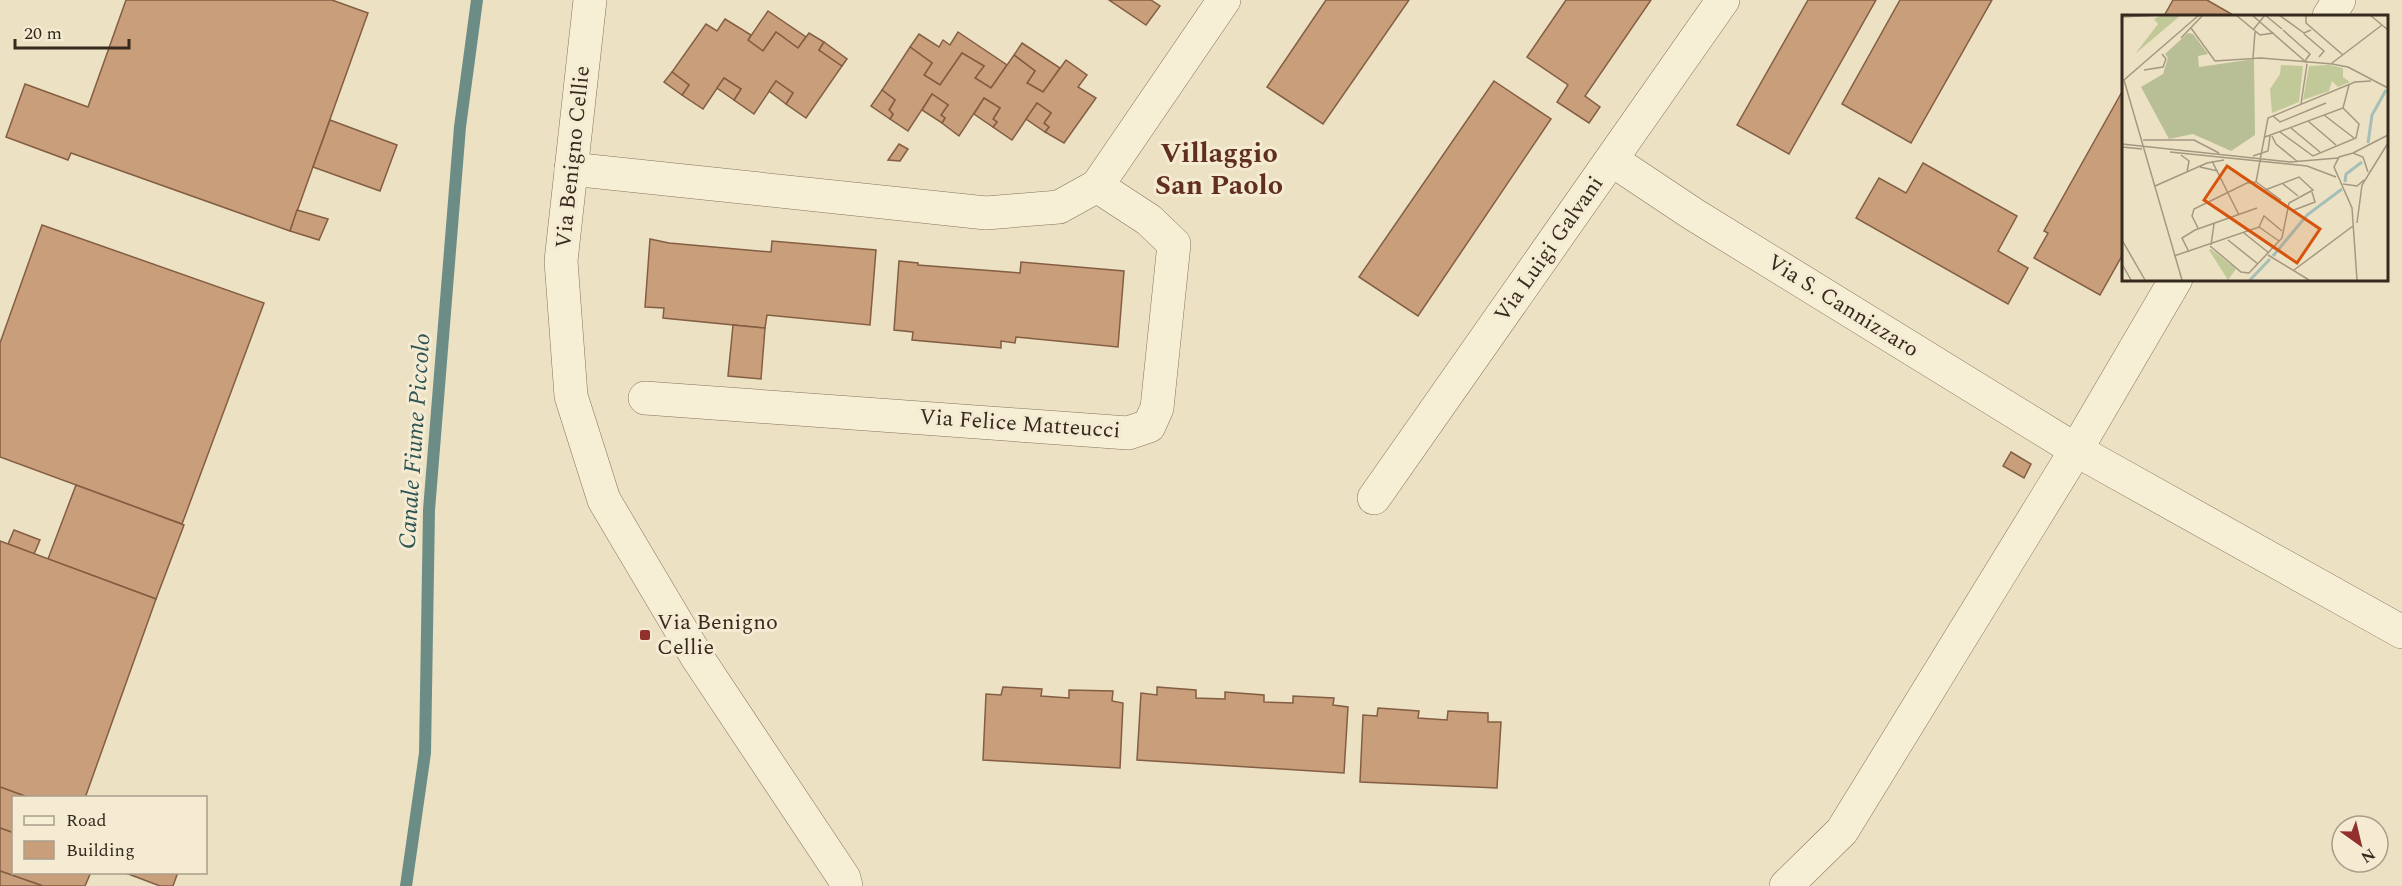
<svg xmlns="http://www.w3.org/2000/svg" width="2402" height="886" font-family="Spectral,serif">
<rect width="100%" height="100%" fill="#ece1c3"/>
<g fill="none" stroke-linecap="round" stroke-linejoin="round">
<polyline stroke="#6c8d86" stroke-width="12" points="406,886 425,753 429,510 460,127 477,0"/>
</g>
<g fill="#c99e7b" stroke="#835e42" stroke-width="1.5">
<polygon points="126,0 332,0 368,13 290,231 71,153 68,160 6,137 25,84 88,107"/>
<polygon points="1109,0 1151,0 1160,6 1146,25"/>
<polygon points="1326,0 1409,0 1323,124 1267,87"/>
<polygon points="1566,0 1651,0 1585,96 1600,107 1589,123 1557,102 1568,85 1527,57"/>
<polygon points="1808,0 1876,0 1789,154 1737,125"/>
<polygon points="1900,0 1992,0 1911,143 1842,104"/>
<polygon points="2173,0 2207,0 2235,16 2164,16"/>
<polygon points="768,11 806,37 798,48 776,32 763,51 748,40"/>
<polygon points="725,19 751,35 748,40 763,51 776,32 798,48 809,33 824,42 819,50 842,66 806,118 786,104 793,93 776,81 754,114 734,100 741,89 724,78 703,109 682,95 689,85 672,72 706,24 717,31"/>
<polygon points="958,32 1007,65 991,88 975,78 984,66 962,53 940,85 924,75 932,63 910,47 919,34 939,47 943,40 950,45"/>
<polygon points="824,42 847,59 842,66 819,50"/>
<polygon points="1022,43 1060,68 1043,92 1027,83 1035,71 1014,55"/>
<polygon points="910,47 932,63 924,75 940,85 962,53 984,66 975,78 991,88 1014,55 1035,71 1027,83 1043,92 1066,60 1087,75 1078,87 1096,98 1064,143 1045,132 1049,127 1044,123 1051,113 1037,103 1012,140 993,127 997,122 993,119 1000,108 984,98 959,136 942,123 945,118 941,115 948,105 932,94 908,131 890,119 893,114 889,110 895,100 882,90"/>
<polygon points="672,72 689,85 682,95 664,82"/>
<polygon points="724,78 741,89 734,100 717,88"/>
<polygon points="776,81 793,93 786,104 769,91"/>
<polygon points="1494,81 1551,119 1418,316 1359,277"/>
<polygon points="882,90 895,100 889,110 893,114 890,119 871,106"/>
<polygon points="2123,90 2123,254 2100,295 2034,258 2048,233 2044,231"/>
<polygon points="932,94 948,105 941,115 945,118 942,123 922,110"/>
<polygon points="984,98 1000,108 993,119 997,122 993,127 974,114"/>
<polygon points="1037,103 1051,113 1044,123 1049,127 1045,132 1026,119"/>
<polygon points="330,120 397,145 380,191 313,167"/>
<polygon points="899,144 908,149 900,161 888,160"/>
<polygon points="1923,163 2017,216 1998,251 2028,268 2008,304 1856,218 1879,178 1906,193"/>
<polygon points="297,210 328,219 319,240 290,231"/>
<polygon points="42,225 264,303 182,524 0,457 0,343"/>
<polygon points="650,239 669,243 771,252 772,241 876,250 870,325 767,315 765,328 663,318 664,308 645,307"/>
<polygon points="899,261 918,263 918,265 1020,273 1021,262 1124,271 1118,347 1016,337 1015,343 1001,341 1001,348 912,340 913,332 894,330"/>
<polygon points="733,325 765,328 761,379 728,376"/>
<polygon points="2011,452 2031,464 2024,478 2003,466"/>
<polygon points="76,485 184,525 156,599 48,559"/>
<polygon points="14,530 40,540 34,554 8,544"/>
<polygon points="0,541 156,599 85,798 30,798 0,787"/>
<polygon points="1003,687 1042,689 1041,696 1069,698 1069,690 1113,691 1112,701 1123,703 1120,768 983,760 986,694 1001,695"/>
<polygon points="1157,687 1196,690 1196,698 1225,699 1225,692 1264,695 1264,702 1293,703 1293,696 1334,698 1333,705 1348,707 1344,773 1137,760 1141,693 1157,695"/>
<polygon points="1378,708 1419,711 1418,718 1447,720 1448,711 1488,713 1488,722 1501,722 1497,788 1360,782 1363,715 1377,716"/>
<polygon points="0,787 30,798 14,798 14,833 0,828"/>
<polygon points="0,828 14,833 14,872 91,872 85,886 43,886 0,871"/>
<polygon points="0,871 43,886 0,886"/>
<polygon points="123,872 178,872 173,886 160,886"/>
</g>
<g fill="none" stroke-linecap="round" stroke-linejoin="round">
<g stroke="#85735b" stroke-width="34">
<g id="minor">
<polyline points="590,0 561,261 571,396 604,500 697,657 844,878 846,886"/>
<polyline points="2329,16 2339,0"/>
<polyline points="1612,160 1693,214 2076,450 2402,632"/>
<polyline points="571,169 986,213 1059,207 1097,186 1224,0"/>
<polyline points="645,398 1128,433 1149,426 1157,408 1174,244 1149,220 1097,186"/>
<polyline points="1374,498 1723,0"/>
<polyline points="1786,886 1842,831 2076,450 2176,279"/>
</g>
</g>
<use href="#minor" stroke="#f7eed6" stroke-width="33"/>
</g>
<rect fill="#92302d" stroke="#f4ebd2" stroke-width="2" x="639" y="629" width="12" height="12" rx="3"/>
<g text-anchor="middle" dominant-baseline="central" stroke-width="6" stroke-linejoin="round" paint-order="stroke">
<g font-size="22" fill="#362a1e" stroke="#f4ebd2">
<text transform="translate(573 157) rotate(-84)">Via Benigno Cellie</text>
<text transform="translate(1549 249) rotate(-55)">Via Luigi Galvani</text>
<text transform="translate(1843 306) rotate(32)">Via S. Cannizzaro</text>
<text transform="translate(1020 424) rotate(4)">Via Felice Matteucci</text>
</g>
<g font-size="22" fill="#362a1e" stroke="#f4ebd2" text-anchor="start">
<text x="657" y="622">Via Benigno<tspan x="657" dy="25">Cellie</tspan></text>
</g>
<g font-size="24" font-style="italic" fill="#2e5554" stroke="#f4ebd2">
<text transform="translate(415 441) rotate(-86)">Canale Fiume Piccolo</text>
</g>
<g font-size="28" font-weight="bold" fill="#612f1f" stroke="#f4ebd2">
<text x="1219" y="153">Villaggio<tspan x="1219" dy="32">San Paolo</tspan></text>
</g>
</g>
<g transform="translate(2122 15)">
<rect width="266" height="266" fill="#ece1c3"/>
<path d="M40,0H59L13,39L36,9L32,4ZM159,50L181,51L177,87L150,98L148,74L158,59ZM207,50L221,53V62L228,67L216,72L210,66L207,76L181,85L187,51ZM89,234L114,254L106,265L87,235Z" fill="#c2c998"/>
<path d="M66,18L71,19L86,39L76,41L77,52L132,44L133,120L109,136L71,119L47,124L19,72L41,59L46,43L43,39Z" fill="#b8bf96"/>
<path fill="none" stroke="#a5bfb8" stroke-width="3" d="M246,128L250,100L264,75M223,167L224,159L240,147M151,241L185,200L220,174M128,265L148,244"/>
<path fill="none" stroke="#a39881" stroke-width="1.5" d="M114,0L138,20L152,18M130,0L185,48M143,0L160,14M157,0L182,18L189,15M184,0V8L221,40M248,0L266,15M0,2L37,0M69,13L93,46L139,43L210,49L226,52L266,73M131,15L143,0M161,15L188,39L183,46M182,19L202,36L197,42M59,23L81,0M131,43L133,17M210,48L260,10M22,55L41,52L44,44L40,39M179,89L185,49M202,100L232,123M151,101L158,107L204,88M186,106L214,130M169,113L198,137M158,117L191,141L234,123L237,109L221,93M150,121L154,129L176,147M143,122L221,93L227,70M21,125H72L97,138M0,129L168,147L216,143M0,132L20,134M48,137L185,151L214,162M231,138L266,120M59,140L67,146L65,157M131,141L146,136L148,121M90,146L117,200M78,152L96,156M134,167L146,103L233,67L249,66M161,169L176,181M221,169L235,171L242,165M33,171L85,148L102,145M172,195L193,187L190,177M235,208L240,170L266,128M137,212L142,201L160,216M76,213L70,201L72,194L125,168L134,167L159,185M122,218L147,238M0,225L23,265M106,225L136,249M89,230L92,209M88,231L119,257L127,258L160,223L167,188L191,175L177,162L143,175M67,237L60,223L73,215L135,193M146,240L187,265M52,241L137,212L157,226M0,249L9,265M172,255L231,211M60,265L2,65L77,0M235,265L230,193L212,152L217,142L231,138L241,142L246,157"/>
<path fill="#d6540e" fill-opacity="0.15" stroke="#d6540e" stroke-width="3" d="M105,151L198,214L175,248L82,185Z"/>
<rect width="266" height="266" fill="none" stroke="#362a1e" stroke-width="3"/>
</g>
<rect x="12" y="796" width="195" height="78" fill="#f4ebd2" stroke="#a89e8a" stroke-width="1.5"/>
<rect x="24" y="816" width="30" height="9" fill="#f7eed6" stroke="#a89e8a" stroke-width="1.5"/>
<text x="66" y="826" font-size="18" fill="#362a1e">Road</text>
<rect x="24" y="841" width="30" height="18" fill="#c99e7b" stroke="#a89e8a" stroke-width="1.5"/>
<text x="66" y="856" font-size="18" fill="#362a1e">Building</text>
<g transform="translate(2360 844) rotate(146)"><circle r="28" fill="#f4ebd2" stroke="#a89e8a" stroke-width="1.5"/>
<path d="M0-4.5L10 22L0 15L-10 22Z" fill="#92302d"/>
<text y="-9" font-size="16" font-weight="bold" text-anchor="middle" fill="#362a1e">N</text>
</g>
<path d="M15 39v9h114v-9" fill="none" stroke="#362a1e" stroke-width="3"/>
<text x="24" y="39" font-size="18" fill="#362a1e" stroke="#f4ebd2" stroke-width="4.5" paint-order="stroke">20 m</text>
</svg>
